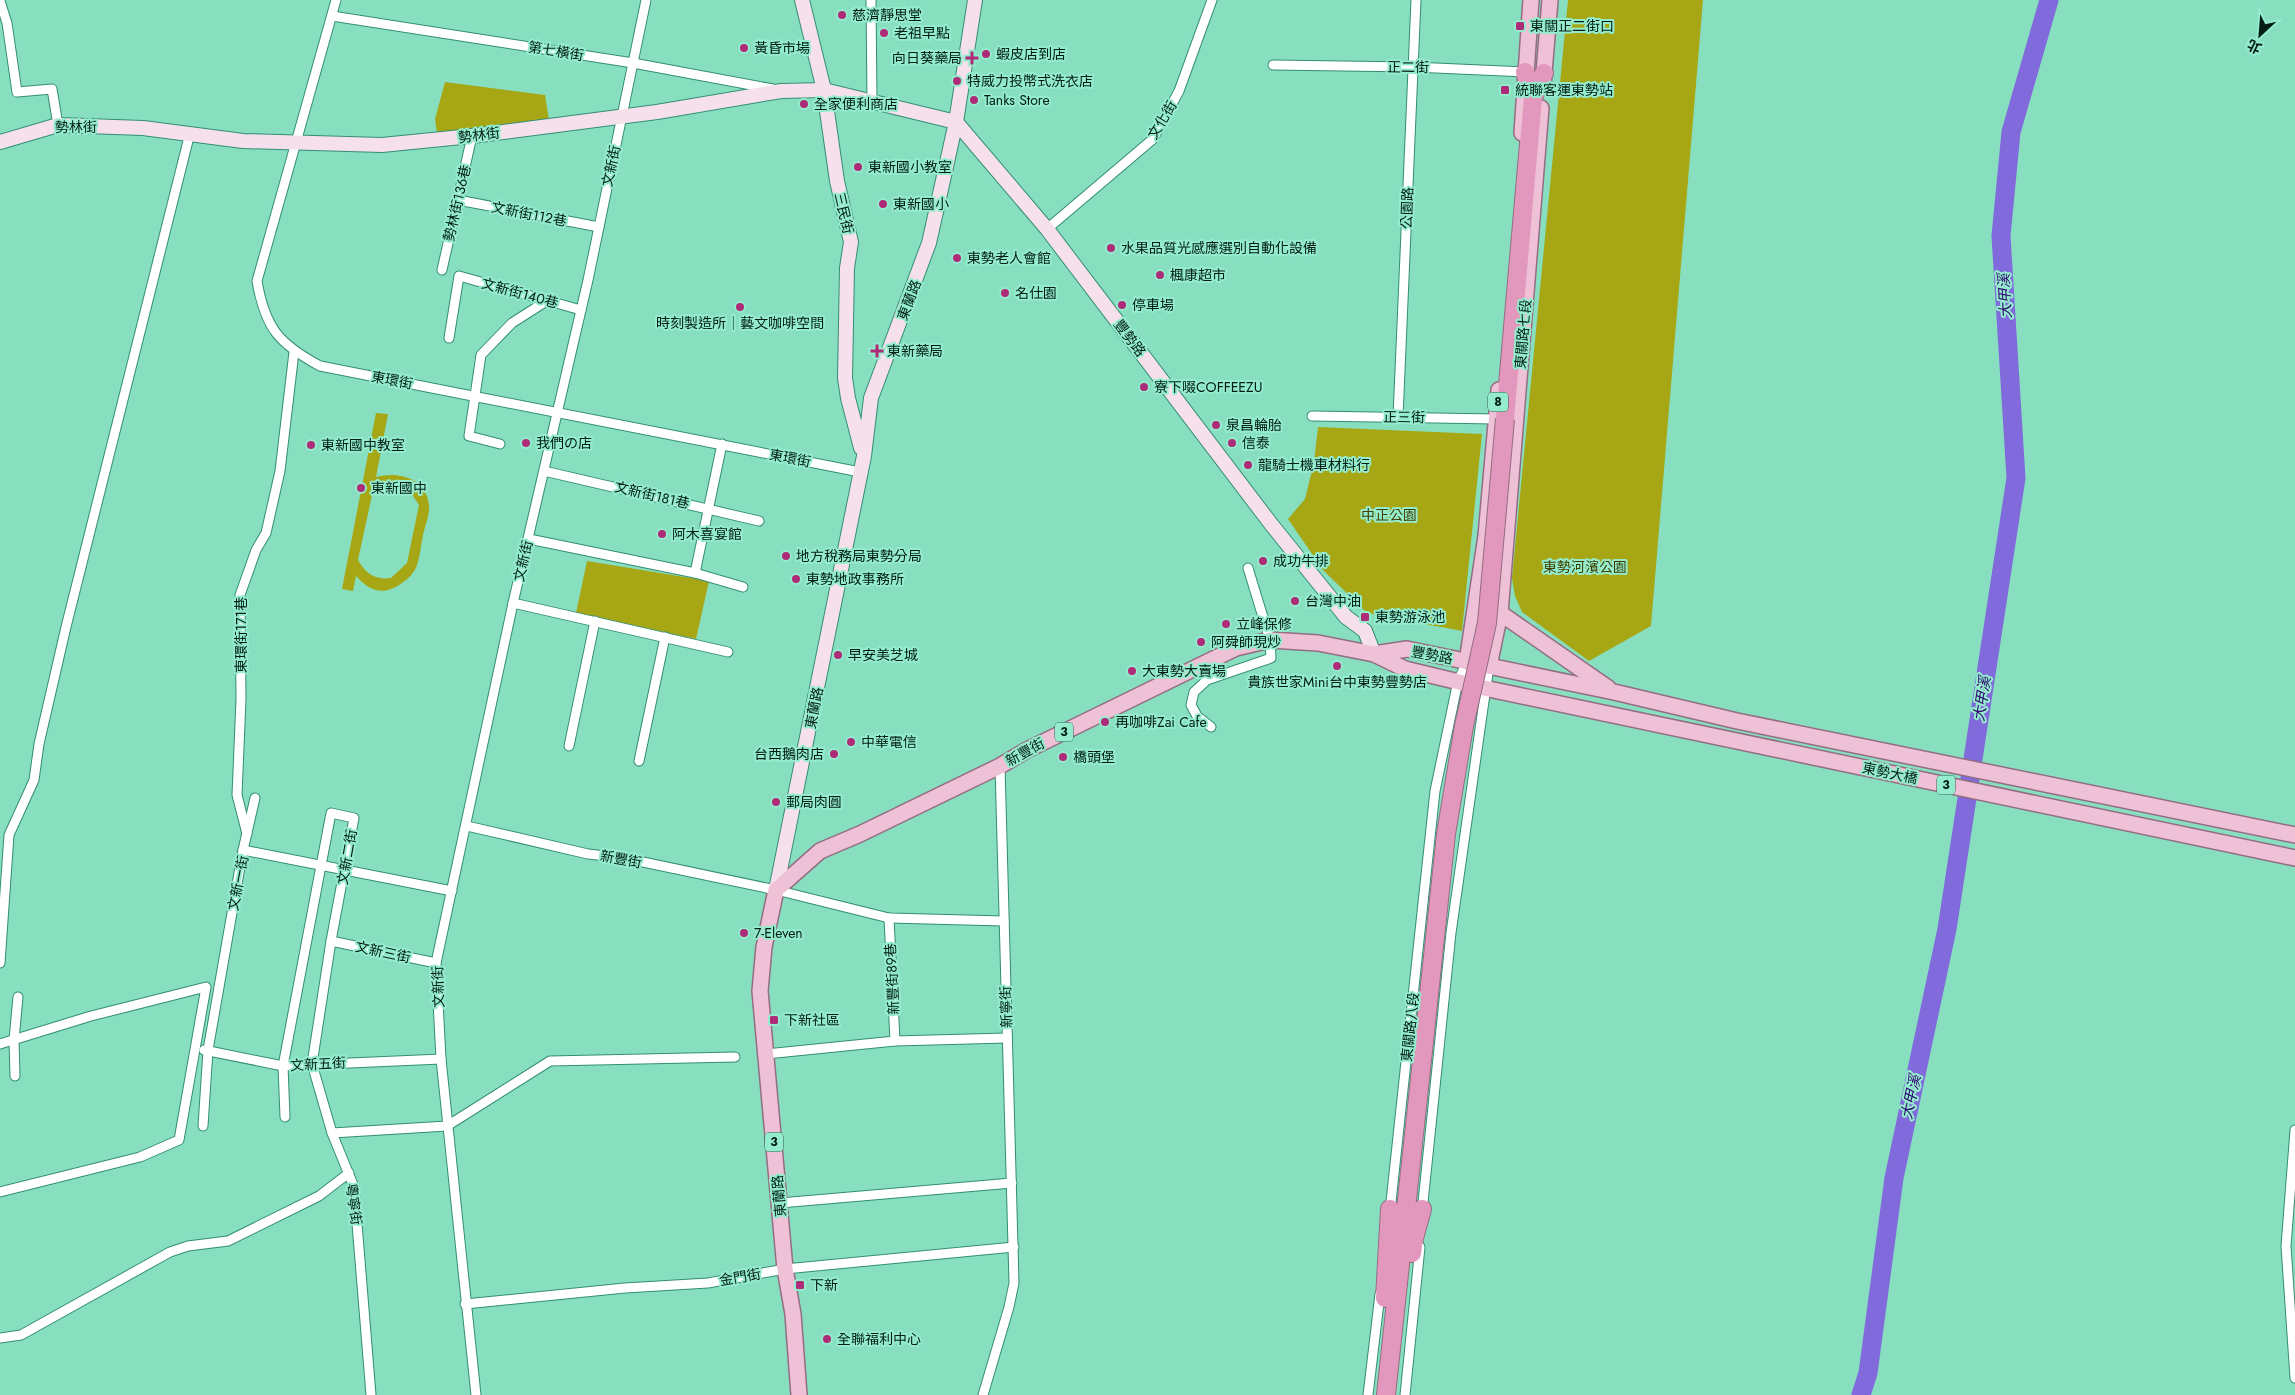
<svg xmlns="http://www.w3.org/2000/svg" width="2295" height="1395" font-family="Jost,'Noto Sans TC','Noto Sans JP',sans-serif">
<rect width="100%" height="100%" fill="#87dfc0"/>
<g fill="#a7a716" fill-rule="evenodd">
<polygon points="1568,0 1703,0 1651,626 1589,661 1522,612 1515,596 1512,578"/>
<polygon points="445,82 545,95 549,120 437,133 435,119"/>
<path d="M376,413L388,414L376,477C397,471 426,477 429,505C430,514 425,526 423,535C421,545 420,556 417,565C415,572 408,579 402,583C384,596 370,592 356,576L353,591L342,589ZM401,485L409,490L419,505L407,563L391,578C375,580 366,574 358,560L372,495L379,489Z"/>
<polygon points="1318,427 1482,434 1462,631 1367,613 1323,570 1288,519 1305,499 1314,462"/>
<polygon points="587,561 709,581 696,639 576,613"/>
</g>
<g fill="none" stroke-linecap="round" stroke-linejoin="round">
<polyline stroke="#806adc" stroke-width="19" points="1861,1395 1868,1373 1894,1178 1947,929 2016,478 2001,236 2011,132 2049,0"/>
<g stroke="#338e73" stroke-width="11">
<g id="street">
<path d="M336,0L257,281C265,328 279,344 320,366L860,472"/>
<polyline points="871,0 872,100"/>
<polyline points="0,1 7,23 17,92 52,89 58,125"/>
<polyline points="332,16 633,63 773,89"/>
<polyline points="1273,65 1413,67 1528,72"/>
<polyline points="458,200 599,227"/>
<polyline points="1047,229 1153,139 1179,91 1212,0"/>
<polyline points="442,270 472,136"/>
<polyline points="449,338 459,276 581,310"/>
<polyline points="1312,416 1496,419"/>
<polyline points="1398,417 1416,0"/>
<polyline points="500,444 469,436 481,355 512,323 548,300"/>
<polyline points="544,471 759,521"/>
<polyline points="529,539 695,573 743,587"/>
<polyline points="695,573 722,444"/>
<polyline points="513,603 728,652"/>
<polyline points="1211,727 1197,716 1191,705 1194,692 1207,680 1271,658 1270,640 1248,568"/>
<polyline points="569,746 595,621"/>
<polyline points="639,761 665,637"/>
<polyline points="467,826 588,854 624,858 776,890 889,918 1004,921"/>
<polyline points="247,834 237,795 241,699 240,595 256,550 266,533 280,471 294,352"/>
<polyline points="243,850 255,798"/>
<polyline points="889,918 895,1041"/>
<polyline points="331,941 436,963"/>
<polyline points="0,963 9,835 34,780 39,744 66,627 190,133"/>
<polyline points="0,1044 91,1016 206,987 179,1140 140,1157 0,1192"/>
<polyline points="204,1050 283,1066 441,1059"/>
<polyline points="766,1054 895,1041 1007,1038"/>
<polyline points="15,1076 14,1040 18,997"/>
<polyline points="285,1117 283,1066 331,813 354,818 331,941 312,1064 332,1133"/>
<polyline points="203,1126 208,1050 243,850 452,891"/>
<polyline points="2295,1130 2286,1246 2295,1378"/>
<polyline points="780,1203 1012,1183"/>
<polyline points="1390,1211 1435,791 1458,681 1467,662"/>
<polyline points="1422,1212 1451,933 1489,666"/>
<polyline points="465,1304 625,1288 708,1283 785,1269 1014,1247"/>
<polyline points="0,1338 21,1335 170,1252 188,1246 228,1241 319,1196 349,1173"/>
<polyline points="371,1395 354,1187 332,1133 447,1126 550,1061 735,1057"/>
<polyline points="476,1395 441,1059 436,963 513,603 588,280 646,0"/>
<polyline points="983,1395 1009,1307 1014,1283 1000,766"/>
<polyline points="1368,1395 1380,1294"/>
<polyline points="1405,1395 1420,1247"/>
</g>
</g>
<g stroke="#338e73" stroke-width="16">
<g id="secondary">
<polyline points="802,0 824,90 837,181 851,242 847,268 845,378 848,398 861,448"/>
<polyline points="956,122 1047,229 1271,524 1346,617 1365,631 1374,654"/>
<polyline points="0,142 58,125 143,128 243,141 382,145 472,136 657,112 781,91 824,90 956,122"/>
<polyline points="776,890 864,456 871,398 929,243 956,122 975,0"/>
</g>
</g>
<g stroke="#946d82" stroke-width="18">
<g id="primary">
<polyline points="1543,85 1550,0"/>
<polyline points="1522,133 1531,0"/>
<polyline points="1500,613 1608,688"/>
<polyline points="1374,654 1407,649 1614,692 1737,721 2295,835"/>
<polyline points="1467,662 1486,536 1499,390"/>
<polyline points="1489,666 1500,613 1541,108"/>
<polyline points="799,1395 793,1314 785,1269 760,991 764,947 776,890 820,851 860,834 1000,766 1027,750 1236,648 1270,640 1318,643 1374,654 1405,669 1484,688 2295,858"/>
</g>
</g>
<g stroke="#946d82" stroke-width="20">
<g id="highway">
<polyline points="1525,72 1533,98"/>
<polyline points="1505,419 1533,98 1544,73"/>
<polyline points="1412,1253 1414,1238 1422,1209"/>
<polyline points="1385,1298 1390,1209"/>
<polyline points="1386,1395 1425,1032"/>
</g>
</g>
<use href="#street" stroke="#fff" stroke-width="9"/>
<use href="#secondary" stroke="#f6e0eb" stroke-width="14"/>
<use href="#primary" stroke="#eec1d7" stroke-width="15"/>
<use href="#highway" stroke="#e298bc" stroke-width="18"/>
<g stroke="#946d82" stroke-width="20" stroke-linecap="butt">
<polyline id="highway-bridge" points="1425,1032 1446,834 1464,726 1487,623 1505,419"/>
</g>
<use href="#highway-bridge" stroke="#e298bc" stroke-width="18"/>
</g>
<g fill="#ad2b77" stroke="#94eccd" stroke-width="2">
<circle cx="842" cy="15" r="5"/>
<rect x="1515" y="21" width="10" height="10" rx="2.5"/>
<circle cx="884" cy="33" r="5"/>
<circle cx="744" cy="48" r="5"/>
<circle cx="986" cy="54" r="5"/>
<path d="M969.5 50.5h5v5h5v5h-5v5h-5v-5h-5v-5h5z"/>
<circle cx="957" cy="81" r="5"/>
<rect x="1500" y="85" width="10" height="10" rx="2.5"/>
<circle cx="974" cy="100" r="5"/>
<circle cx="804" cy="104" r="5"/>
<circle cx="858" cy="167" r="5"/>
<circle cx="883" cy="204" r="5"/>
<circle cx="1111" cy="248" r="5"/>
<circle cx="957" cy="258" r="5"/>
<circle cx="1160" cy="275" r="5"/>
<circle cx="1005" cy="293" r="5"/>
<circle cx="1122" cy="305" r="5"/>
<circle cx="740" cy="307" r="5"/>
<path d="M874.5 343.5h5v5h5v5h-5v5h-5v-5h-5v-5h5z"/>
<circle cx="1144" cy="387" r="5"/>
<circle cx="1216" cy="425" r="5"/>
<circle cx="526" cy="443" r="5"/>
<circle cx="1232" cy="443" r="5"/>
<circle cx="311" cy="445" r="5"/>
<circle cx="1248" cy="465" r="5"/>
<circle cx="361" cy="488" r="5"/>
<circle cx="662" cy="534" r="5"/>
<circle cx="786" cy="556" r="5"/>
<circle cx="1263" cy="561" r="5"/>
<circle cx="796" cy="579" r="5"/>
<circle cx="1295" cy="601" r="5"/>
<rect x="1360" y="612" width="10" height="10" rx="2.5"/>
<circle cx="1226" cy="624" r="5"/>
<circle cx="1201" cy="642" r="5"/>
<circle cx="838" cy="655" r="5"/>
<circle cx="1337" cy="666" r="5"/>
<circle cx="1132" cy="671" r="5"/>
<circle cx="1105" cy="722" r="5"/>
<circle cx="851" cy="742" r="5"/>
<circle cx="834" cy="754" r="5"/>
<circle cx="1063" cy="757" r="5"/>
<circle cx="776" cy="802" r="5"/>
<circle cx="744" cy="933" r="5"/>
<rect x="769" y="1015" width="10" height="10" rx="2.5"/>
<rect x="795" y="1280" width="10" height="10" rx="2.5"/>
<circle cx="827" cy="1339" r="5"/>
</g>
<g text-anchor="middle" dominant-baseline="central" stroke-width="4" stroke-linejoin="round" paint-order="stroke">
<g fill="#94eccd" stroke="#2e5b4c" stroke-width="1">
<rect x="1488" y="392.5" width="20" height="19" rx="4"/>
<rect x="1055" y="722.5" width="18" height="19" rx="4"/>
<rect x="1937" y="775.5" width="18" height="19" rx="4"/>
<rect x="765" y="1132.5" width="18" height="19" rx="4"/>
</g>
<g font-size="12" font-weight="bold" fill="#021d15">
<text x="1498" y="402">8</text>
<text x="1064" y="732">3</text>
<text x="1946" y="785">3</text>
<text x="774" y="1142">3</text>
</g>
<g font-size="14" fill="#021d15" stroke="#94eccd" text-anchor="start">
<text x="852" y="15">慈濟靜思堂</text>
<text x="1530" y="26">東關正二街口</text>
<text x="894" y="33">老祖早點</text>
<text x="754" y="48">黃昏市場</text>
<text x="996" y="54">蝦皮店到店</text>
<text x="962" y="58" text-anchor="end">向日葵藥局</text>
<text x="967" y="81">特威力投幣式洗衣店</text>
<text x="1515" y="90">統聯客運東勢站</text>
<text x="984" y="100">Tanks Store</text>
<text x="814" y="104">全家便利商店</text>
<text x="868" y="167">東新國小教室</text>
<text x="893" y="204">東新國小</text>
<text x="1121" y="248">水果品質光感應選別自動化設備</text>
<text x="967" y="258">東勢老人會館</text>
<text x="1170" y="275">楓康超市</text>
<text x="1015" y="293">名仕園</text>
<text x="1132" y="305">停車場</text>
<text x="740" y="323" text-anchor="middle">時刻製造所｜藝文咖啡空間</text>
<text x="887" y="351">東新藥局</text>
<text x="1154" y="387">寮下啜COFFEEZU</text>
<text x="1226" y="425">泉昌輪胎</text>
<text x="536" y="443">我們の店</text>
<text x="1242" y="443">信泰</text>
<text x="321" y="445">東新國中教室</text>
<text x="1258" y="465">龍騎士機車材料行</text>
<text x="371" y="488">東新國中</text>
<text x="672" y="534">阿木喜宴館</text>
<text x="796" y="556">地方稅務局東勢分局</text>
<text x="1273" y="561">成功牛排</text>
<text x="806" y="579">東勢地政事務所</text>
<text x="1305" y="601">台灣中油</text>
<text x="1375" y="617">東勢游泳池</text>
<text x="1236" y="624">立峰保修</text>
<text x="1211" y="642">阿舜師現炒</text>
<text x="848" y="655">早安美芝城</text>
<text x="1142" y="671">大東勢大賣場</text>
<text x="1337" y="682" text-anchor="middle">貴族世家Mini台中東勢豐勢店</text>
<text x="1115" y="722">再咖啡Zai Cafe</text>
<text x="861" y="742">中華電信</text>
<text x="824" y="754" text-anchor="end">台西鵝肉店</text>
<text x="1073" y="757">橋頭堡</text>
<text x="786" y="802">郵局肉圓</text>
<text x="754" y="933">7-Eleven</text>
<text x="784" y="1020">下新社區</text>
<text x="810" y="1285">下新</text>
<text x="837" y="1339">全聯福利中心</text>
</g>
<g font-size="14" fill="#021d15" stroke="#94eccd">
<text transform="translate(556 51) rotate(9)">第七橫街</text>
<text transform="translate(1408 67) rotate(1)">正二街</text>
<text transform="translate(1162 120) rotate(-59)">文化街</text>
<text transform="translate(76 127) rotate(-1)">勢林街</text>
<text transform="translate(479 135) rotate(-7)">勢林街</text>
<text transform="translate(611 166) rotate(-78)">文新街</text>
<text transform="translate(457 203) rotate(-77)">勢林街136巷</text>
<text transform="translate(1407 208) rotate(-88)">公園路</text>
<text transform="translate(844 213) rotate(77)">三民街</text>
<text transform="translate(529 214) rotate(11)">文新街112巷</text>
<text transform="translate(520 293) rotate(15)">文新街140巷</text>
<text transform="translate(909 300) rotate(-69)">東蘭路</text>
<text transform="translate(1523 334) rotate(-85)">東關路七段</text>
<text transform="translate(1130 338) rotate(53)">豐勢路</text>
<text transform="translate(392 380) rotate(11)">東環街</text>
<text transform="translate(1404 417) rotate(1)">正三街</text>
<text transform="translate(790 458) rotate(11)">東環街</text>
<text transform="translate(652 495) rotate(13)">文新街181巷</text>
<text transform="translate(523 561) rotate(-77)">文新街</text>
<text transform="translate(241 635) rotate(-90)">東環街171巷</text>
<text transform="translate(1432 655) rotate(11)">豐勢路</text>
<text transform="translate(814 708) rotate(-79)">東蘭路</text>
<text transform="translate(1025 752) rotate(-29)">新豐街</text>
<text transform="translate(1890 773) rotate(12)">東勢大橋</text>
<text transform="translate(347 857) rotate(-80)">文新二街</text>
<text transform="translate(621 859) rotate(10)">新豐街</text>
<text transform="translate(238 883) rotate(-79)">文新一街</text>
<text transform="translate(383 952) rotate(12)">文新三街</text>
<text transform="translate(892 979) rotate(-93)">新豐街89巷</text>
<text transform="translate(438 987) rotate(-92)">文新街</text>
<text transform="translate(1006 1007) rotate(-92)">新寧街</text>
<text transform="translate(1410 1027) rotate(-84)">東關路八段</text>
<text transform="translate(318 1064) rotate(-3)">文新五街</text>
<text transform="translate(779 1196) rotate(-95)">東蘭路</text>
<text transform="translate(354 1204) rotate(82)">粵寧街</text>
<text transform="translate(740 1277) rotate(-10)">金門街</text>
</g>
<g font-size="14" fill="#403f00" stroke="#94eccd">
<text x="1389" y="515">中正公園</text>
<text x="1585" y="567">東勢河濱公園</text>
</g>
<g font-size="15" font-style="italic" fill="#300773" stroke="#94eccd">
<text transform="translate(2005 296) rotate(-93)">大甲溪</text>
<text transform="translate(1982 699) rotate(-81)">大甲溪</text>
<text transform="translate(1911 1097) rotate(-78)">大甲溪</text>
</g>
</g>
<g transform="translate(2260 35) rotate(206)" stroke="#94eccd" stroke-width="4" paint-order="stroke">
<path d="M0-4L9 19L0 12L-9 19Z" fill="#021d15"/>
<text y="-8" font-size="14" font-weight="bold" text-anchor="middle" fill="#021d15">北</text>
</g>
</svg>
